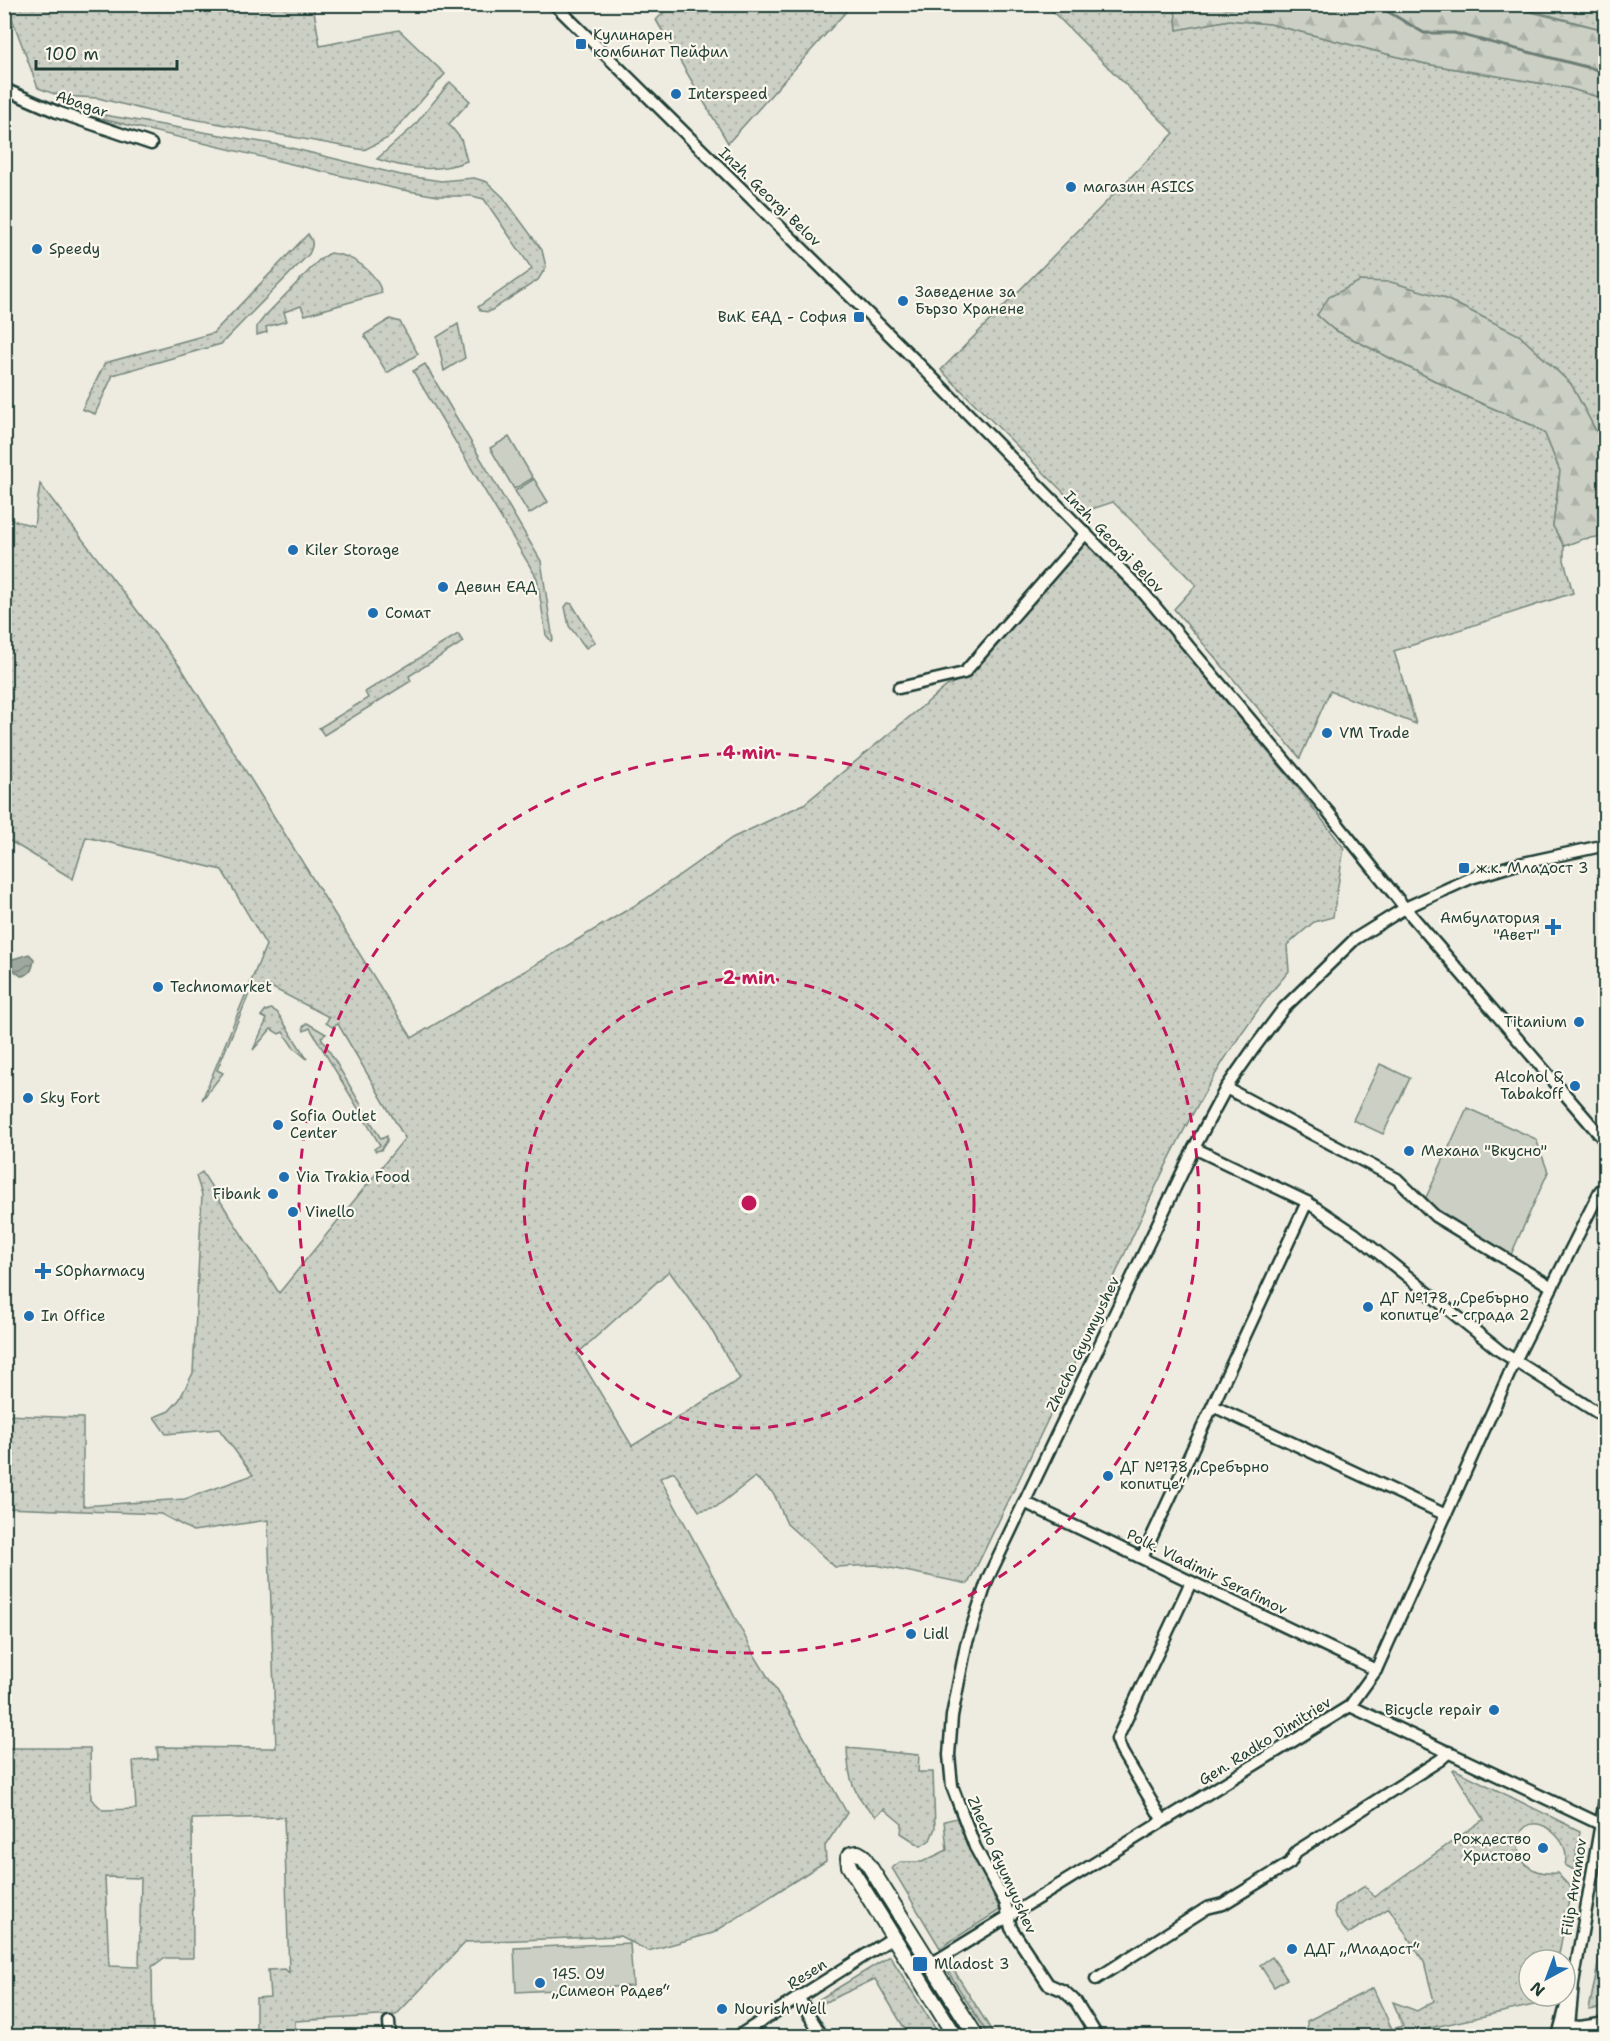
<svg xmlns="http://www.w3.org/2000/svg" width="1610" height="2041" font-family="'Shantell Sans',sans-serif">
<defs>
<pattern id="grass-dots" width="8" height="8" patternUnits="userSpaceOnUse" patternTransform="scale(1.5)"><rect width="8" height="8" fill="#cbcfc4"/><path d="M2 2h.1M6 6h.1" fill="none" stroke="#aeb3a9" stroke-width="1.8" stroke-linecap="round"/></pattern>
<pattern id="forest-firs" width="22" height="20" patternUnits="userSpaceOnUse" patternTransform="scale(1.5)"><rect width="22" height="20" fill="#cbcfc4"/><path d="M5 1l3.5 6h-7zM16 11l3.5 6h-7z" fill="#aeb3a9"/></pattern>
<pattern id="water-waves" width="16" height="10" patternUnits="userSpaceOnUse" patternTransform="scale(1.5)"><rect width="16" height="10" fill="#9fa89f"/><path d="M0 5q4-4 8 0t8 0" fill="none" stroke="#818a82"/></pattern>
</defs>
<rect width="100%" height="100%" fill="#eeece1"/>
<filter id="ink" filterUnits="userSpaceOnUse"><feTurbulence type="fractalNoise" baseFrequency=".0167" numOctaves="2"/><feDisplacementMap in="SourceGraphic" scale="12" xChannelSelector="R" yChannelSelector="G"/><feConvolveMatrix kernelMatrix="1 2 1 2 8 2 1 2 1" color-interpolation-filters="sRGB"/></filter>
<g filter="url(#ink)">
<g fill="url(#grass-dots)" stroke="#75867c" stroke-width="1.5" fill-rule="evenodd">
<polygon points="7,5 313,5 320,46 399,30 445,74 388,138 364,150 149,111 98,98 60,96 38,88"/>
<polygon points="671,5 671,4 852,5 728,143 656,20"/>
<polygon points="1046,5 1169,5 1175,6 1177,29 1230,20 1270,24 1426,64 1568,88 1605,99 1605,448 1571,384 1519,335 1442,297 1317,315 1333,329 1469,398 1532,425 1545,434 1560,471 1553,526 1564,546 1564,560 1573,593 1394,651 1416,724 1330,691 1300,758 1174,609 1196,585 1113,502 1083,512 941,370 1174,133"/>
<polygon points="1242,5 1291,5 1273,11"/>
<polygon points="1501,5 1605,5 1605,30 1510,5"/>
<path d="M450,82L470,101L449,124L461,139L467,161C437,173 407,169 377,159L414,126Z"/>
<polygon points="75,110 279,145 401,175 441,181 474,178 487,182 503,197 542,250 546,267 538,280 489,312 481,311 478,307 532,269 484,199 472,196 438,196 397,189 72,112"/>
<path d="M308,234C314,242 313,246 309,254L221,344L113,375L95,414L82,409L105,363L213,333Z"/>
<path d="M330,253C353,255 376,271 382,293L305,315L301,306L284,312L287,321L266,327L267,332L257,335V326L265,316L319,260Z"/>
<polygon points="390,319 400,322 418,354 387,373 364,335"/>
<polygon points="458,324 465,358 444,371 437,337"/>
<polygon points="425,364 541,561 553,640 551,641 546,635 537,578 413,371"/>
<path d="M40,484L182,669L412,1038L644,900L732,838L804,804L947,686L969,675L1086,543L1131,588L1297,787L1344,848L1333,917L1314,922L1287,945L1289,971C1200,1074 1148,1204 1092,1326C1052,1413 1010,1498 968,1584L876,1565L835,1567L787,1524L774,1494L755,1477L716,1507L699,1511L674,1472L660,1478L716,1581L755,1656L796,1723L847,1813L825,1846L826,1861L713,1933L648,1951L620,1936L466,1942L396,2015L295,2021V2036H256V1998L270,1997L268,1970L285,1969L289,1973L284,1817L192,1819L193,1958H164L152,1967L153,2036H5V1748H90L91,1799L103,1810L136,1809L133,1761L158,1759L157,1747L276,1748L268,1520L193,1531L161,1514L5,1508V1415L83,1418V1506L185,1499L253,1475L219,1429L166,1434L154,1417L169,1411L179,1400L193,1373L202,1195L196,1176L202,1172L279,1293L405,1138L338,1024L332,1027L326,1023L329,1017L269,986L261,987L249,994L217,1070L223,1073L202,1100L266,945L222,870L86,837L73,879L5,838V518L34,526ZM669,1271L709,1326L740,1379L632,1446L577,1354ZM105,1877L141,1878L139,1967L109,1966Z"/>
<polygon points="568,603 572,604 595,642 586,648 569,626 565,607"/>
<polygon points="458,634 463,642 409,676 411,681 324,735 319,728 368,698 365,692"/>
<polygon points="271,1009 277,1012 307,1059 293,1047 283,1032 279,1034 271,1029 253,1050 267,1019 261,1016 265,1011"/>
<polygon points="307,1023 326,1034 321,1037 381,1139 387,1136 387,1141 381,1150 376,1151 374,1149 380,1145 310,1028 304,1031 303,1027"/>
<path d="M847,1748L919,1755L918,1772H933L935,1828L930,1840L921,1846L901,1833L902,1824L884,1809L876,1816C853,1796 848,1778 847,1748Z"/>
<path d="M1454,1769L1580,1831L1574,1870L1565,1865C1568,1853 1565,1844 1556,1835C1516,1794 1495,1878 1557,1873L1571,1888L1558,1960H1529V1996H1552V2001L1394,2036H1308L1307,2021L1373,1988L1392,2029L1403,2026L1393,2002L1417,2011L1434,2001L1424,1962L1389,1908L1348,1934C1342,1925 1331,1915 1336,1904L1365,1886L1374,1897L1484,1819L1453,1770Z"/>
<polygon points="957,1818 1000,1910 940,1948 892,1868 900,1862 922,1862 947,1850 944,1821"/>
<polygon points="865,1873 968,2036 962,2036 861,1875"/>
<polygon points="1605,1929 1605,1969 1602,1984 1605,2008 1589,2010"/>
<polygon points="890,1956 940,2036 909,2036 875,1979 821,2004 818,2000"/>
<polygon points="950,1964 993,2033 987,2033 945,1967"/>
</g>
<g fill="url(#forest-firs)" stroke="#75867c" stroke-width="1.5">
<polygon points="1291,5 1501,5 1605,30 1605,99 1568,88 1426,64 1270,24 1229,20 1177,30 1175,7 1169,5 1242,5 1273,11"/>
<polygon points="1360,281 1391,282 1442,297 1519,335 1571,384 1605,448 1605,536 1583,539 1564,546 1553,526 1560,471 1545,434 1532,425 1469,398 1333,329 1317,315 1329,297"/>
</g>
<g fill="#cbcfc4" stroke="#75867c" stroke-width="1.5">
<polygon points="509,437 533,478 514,489 490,448"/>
<polygon points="534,479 548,502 529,514 515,491"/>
<polygon points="1380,1064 1410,1078 1383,1134 1353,1120"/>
<polygon points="1467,1108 1536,1139 1548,1172 1509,1259 1423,1204"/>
<polygon points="630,1943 633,1986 516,1992 514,1948"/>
<polygon points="1272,1957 1287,1979 1274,1987 1260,1965"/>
</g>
<path fill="url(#water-waves)" stroke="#6c7d74" stroke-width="1.5" d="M29,954L34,959C33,968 31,975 21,976L11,968L5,967V960L13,959Z"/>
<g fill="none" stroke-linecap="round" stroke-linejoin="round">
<polyline stroke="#6c7d74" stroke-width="3" points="1375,4 1424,33 1454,33 1606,72"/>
<g stroke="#1f3d34" stroke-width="15">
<g id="minor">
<polyline points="554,4 918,363 1141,590 1329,813 1405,908 1606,1142"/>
<polyline points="4,89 57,112 151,144"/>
<polyline points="899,688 964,673 1086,533"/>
<polyline points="1226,1088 1397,1179 1435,1216 1552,1287"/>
<polyline points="1194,1148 1307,1202 1355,1234 1500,1351 1606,1418"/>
<polyline points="1213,1406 1446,1515"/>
<polyline points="1024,1502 1376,1670"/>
<polyline points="1142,1558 1307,1202"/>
<polyline points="1350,1706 1600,1824"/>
<polyline points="1163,1821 1122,1752 1117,1739 1191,1582"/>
<polyline points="931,1964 1350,1706 1376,1670 1515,1361 1600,1191 1606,1185"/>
<polyline points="1096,1979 1207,1908 1223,1904 1290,1863 1297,1851 1440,1760 1449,1752"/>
<polyline points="798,1997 822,2036"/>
<polyline points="389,2022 390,2036"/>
<polyline points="1569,2026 1580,2027 1606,2023"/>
<polyline points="738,2036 894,1937"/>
<polyline points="1097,2036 1076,2002 1064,1991 1048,1984 1011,1928 1005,1902 975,1847 952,1786 949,1755 952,1716 966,1645 988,1578 1194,1148 1226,1088 1254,1048 1284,1008 1355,939 1405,908 1471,878 1514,865 1606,845"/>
<polyline points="1558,2036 1567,2002"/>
<polyline points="1568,2036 1573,1984 1606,1794"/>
</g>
</g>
<g stroke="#1f3d34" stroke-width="18">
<polyline id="major" points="955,2036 849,1866 848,1858 851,1854 858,1853 863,1856 976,2036"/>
</g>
<use href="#minor" stroke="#fbf7ec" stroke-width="10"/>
<use href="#major" stroke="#fbf7ec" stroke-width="14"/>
</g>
</g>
<g fill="none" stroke="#c2185b" stroke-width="3" stroke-dasharray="10 8">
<circle cx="749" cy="1203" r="225"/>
<circle cx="749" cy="1203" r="450"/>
</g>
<g fill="#1f6fb2" stroke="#fbf7ec" stroke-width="2">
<rect x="575" y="38" width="12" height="12" rx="3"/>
<circle cx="676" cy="94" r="6"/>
<circle cx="1071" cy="187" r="6"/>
<circle cx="37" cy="249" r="6"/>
<circle cx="903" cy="301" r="6"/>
<rect x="853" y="311" width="12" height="12" rx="3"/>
<circle cx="293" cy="550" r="6"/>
<circle cx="443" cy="587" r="6"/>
<circle cx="373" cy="613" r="6"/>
<circle cx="1327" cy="733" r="6"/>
<rect x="1458" y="862" width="12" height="12" rx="3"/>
<path d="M1550 918h6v6h6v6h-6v6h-6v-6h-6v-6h6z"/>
<circle cx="158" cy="987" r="6"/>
<circle cx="1579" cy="1022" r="6"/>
<circle cx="1575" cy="1086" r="6"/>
<circle cx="28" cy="1098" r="6"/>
<circle cx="278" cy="1125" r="6"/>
<circle cx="1409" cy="1151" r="6"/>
<circle cx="284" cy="1177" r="6"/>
<circle cx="273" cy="1194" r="6"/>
<circle cx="293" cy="1212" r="6"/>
<path d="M40 1262h6v6h6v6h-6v6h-6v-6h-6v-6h6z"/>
<circle cx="1368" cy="1307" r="6"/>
<circle cx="29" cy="1316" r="6"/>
<circle cx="1108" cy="1476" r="6"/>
<circle cx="911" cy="1634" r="6"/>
<circle cx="1494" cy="1710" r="6"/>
<circle cx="1543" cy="1848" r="6"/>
<circle cx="1292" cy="1949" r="6"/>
<rect x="912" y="1956" width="16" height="16" rx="3"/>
<circle cx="540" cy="1983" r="6"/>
<circle cx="722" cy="2009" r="6"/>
</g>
<g text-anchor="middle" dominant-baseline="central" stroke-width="4.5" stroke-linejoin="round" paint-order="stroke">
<g font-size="15" fill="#1f3d34" stroke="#fbf7ec" text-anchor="start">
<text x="593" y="35">Кулинарен<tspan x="593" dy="17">комбинат Пейфил</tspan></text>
<text x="688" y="94">Interspeed</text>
<text x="1083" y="187">магазин ASICS</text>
<text x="49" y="249">Speedy</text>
<text x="915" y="292">Заведение за<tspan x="915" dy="17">Бързо Хранене</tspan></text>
<text x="847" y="317" text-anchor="end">ВиК ЕАД - София</text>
<text x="305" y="550">Kiler Storage</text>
<text x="455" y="587">Девин ЕАД</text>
<text x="385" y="613">Сомат</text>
<text x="1339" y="733">VM Trade</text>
<text x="1476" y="868">ж.к. Младост 3</text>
<text x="1540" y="918" text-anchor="end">Амбулатория<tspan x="1540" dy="17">"Авет"</tspan></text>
<text x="170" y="987">Technomarket</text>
<text x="1567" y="1022" text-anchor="end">Titanium</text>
<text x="1563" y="1077" text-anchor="end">Alcohol &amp;<tspan x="1563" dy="17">Tabakoff</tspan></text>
<text x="40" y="1098">Sky Fort</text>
<text x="290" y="1116">Sofia Outlet<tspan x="290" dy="17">Center</tspan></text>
<text x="1421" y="1151">Механа "Вкусно"</text>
<text x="296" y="1177">Via Trakia Food</text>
<text x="261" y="1194" text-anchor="end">Fibank</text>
<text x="305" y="1212">Vinello</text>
<text x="55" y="1271">SOpharmacy</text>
<text x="1380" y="1298">ДГ №178 „Сребърно<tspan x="1380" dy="17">копитце“ - сграда 2</tspan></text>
<text x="41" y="1316">In Office</text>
<text x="1120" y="1467">ДГ №178 „Сребърно<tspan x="1120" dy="17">копитце“</tspan></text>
<text x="923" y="1634">Lidl</text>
<text x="1482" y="1710" text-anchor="end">Bicycle repair</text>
<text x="1531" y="1839" text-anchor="end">Рождество<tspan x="1531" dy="17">Христово</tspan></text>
<text x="1304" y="1949">ДДГ „Младост“</text>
<text x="934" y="1964">Mladost 3</text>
<text x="552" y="1974">145. ОУ<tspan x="552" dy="17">„Симеон Радев“</tspan></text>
<text x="734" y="2009">Nourish Well</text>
</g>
<g font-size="15" fill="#1f3d34" stroke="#fbf7ec">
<text transform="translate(82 104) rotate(19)">Abagar</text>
<text transform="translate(770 197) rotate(44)">Inzh. Georgi Belov</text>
<text transform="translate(1114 542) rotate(46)">Inzh. Georgi Belov</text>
<text transform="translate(1083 1344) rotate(-64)">Zhecho Gyumyushev</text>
<text transform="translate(1207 1572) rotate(26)">Polk. Vladimir Serafimov</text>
<text transform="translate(1265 1741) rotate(-32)">Gen. Radko Dimitriev</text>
<text transform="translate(1002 1865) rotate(66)">Zhecho Gyumyushev</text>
<text transform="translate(1574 1887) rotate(-81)">Filip Avramov</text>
<text transform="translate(807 1974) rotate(-32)">Resen</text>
</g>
</g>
<circle cx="749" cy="1203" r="9" fill="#c2185b" stroke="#fbf7ec" stroke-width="3"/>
<g font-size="18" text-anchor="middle" font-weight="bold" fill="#c2185b" stroke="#fbf7ec" stroke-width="4.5" stroke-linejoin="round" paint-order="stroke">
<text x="749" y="759">4 min</text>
<text x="749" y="984">2 min</text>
</g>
<rect width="1610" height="2041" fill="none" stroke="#fbf7ec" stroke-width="24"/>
<rect x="12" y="12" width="1586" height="2017" fill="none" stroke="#1f3d34" stroke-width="2" filter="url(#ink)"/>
<g transform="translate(1547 1978) rotate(221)"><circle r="28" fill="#fbf7ec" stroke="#a3ada2" stroke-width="1.5"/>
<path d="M0-4.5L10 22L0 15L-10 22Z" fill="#1f6fb2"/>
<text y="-9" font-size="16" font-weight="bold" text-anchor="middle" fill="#1f3d34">N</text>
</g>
<path d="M36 60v9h141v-9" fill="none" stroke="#1f3d34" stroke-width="3"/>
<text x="45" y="60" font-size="18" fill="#1f3d34" stroke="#fbf7ec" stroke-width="4.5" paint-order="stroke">100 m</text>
</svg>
